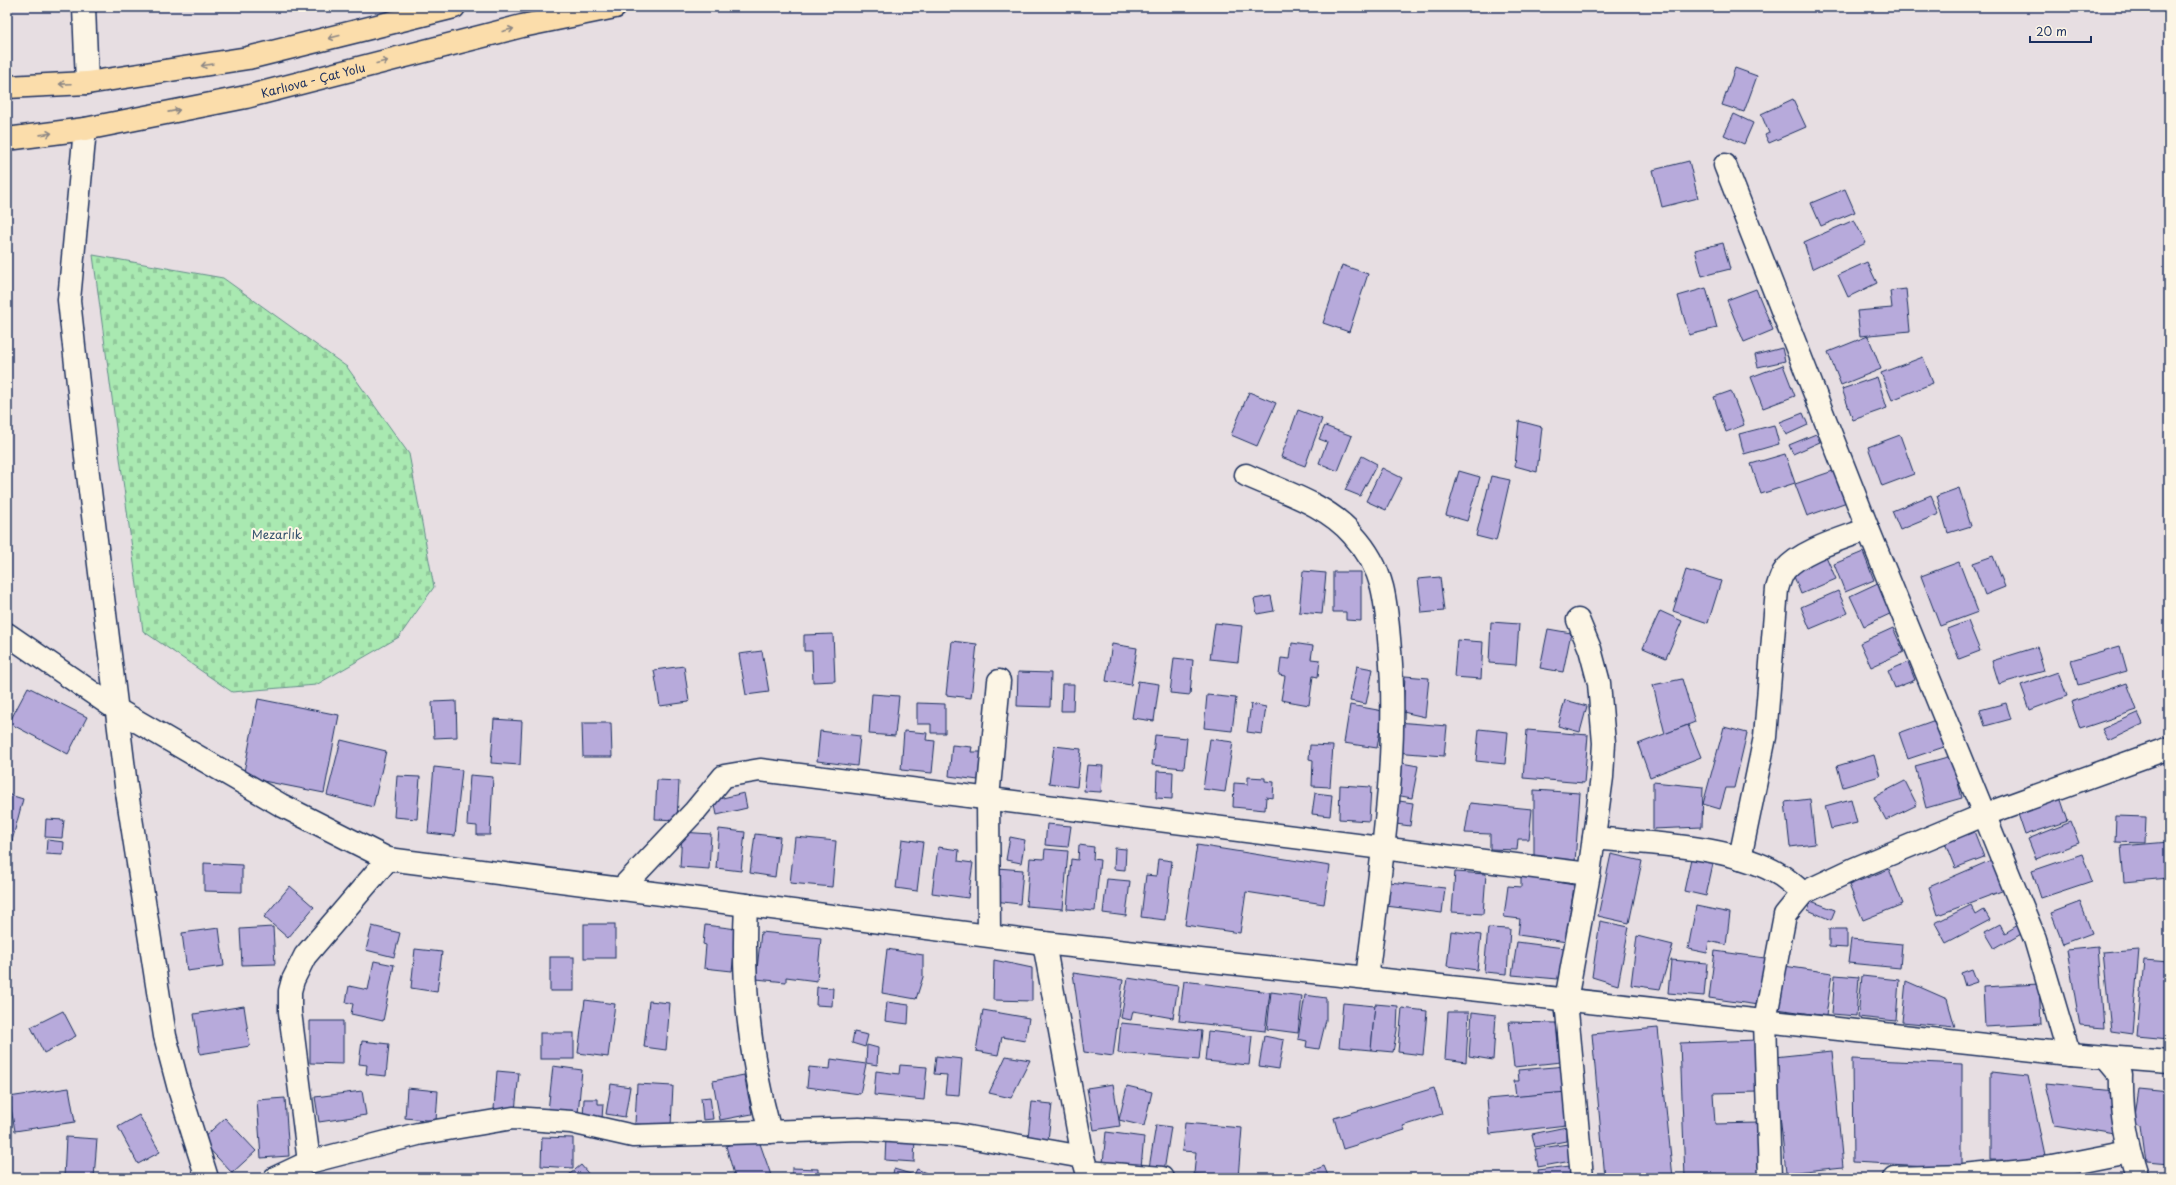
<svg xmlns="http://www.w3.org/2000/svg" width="2176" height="1185" font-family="'Playpen Sans',sans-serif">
<defs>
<pattern id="cemetery-stones" width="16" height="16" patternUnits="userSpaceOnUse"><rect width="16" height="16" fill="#a9e9b1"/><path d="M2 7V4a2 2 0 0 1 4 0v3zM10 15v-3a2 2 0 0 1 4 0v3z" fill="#91c89b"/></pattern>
</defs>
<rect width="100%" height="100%" fill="#e7dee2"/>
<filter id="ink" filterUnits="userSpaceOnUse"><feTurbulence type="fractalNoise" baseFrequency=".025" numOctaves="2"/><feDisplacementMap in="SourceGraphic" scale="8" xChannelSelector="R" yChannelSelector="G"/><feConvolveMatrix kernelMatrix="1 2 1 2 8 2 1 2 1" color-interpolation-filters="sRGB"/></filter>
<g filter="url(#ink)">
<polygon fill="url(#cemetery-stones)" stroke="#628c88" points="93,255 223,278 347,367 409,454 434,587 399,637 316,685 232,692 143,631"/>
<g fill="#b7aadb" stroke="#1b2f5e">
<polygon points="1735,68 1757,76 1744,112 1722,105"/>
<polygon points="1793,99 1806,127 1769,143 1765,135 1769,133 1761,114"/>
<polygon points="1734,114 1753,123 1744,144 1724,135"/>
<polygon points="1689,161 1698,198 1662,207 1653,170"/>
<polygon points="1845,189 1855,212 1821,226 1811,203"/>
<polygon points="1854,220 1866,243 1812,269 1804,242"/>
<polygon points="1723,243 1730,269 1702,276 1695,250"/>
<polygon points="1867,262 1877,283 1848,297 1838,275"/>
<polygon points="1342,265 1368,274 1349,332 1323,323"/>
<polygon points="1706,288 1717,328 1689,335 1678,296"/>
<polygon points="1756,289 1773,330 1744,342 1727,300"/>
<polygon points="1906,289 1910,331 1860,336 1857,311 1892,308 1890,291"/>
<polygon points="1868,336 1881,369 1841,385 1828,352"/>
<polygon points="1782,348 1785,361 1758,367 1755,355"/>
<polygon points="1923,357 1933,383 1892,400 1881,373"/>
<polygon points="1783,365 1795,396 1763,408 1751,377"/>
<polygon points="1877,377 1887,408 1853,420 1842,389"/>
<polygon points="1731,391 1744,425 1726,432 1714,397"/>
<polygon points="1249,392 1276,403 1257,446 1231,435"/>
<polygon points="1298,410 1322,419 1305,466 1281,457"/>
<polygon points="1803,413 1808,425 1786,435 1780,422"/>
<polygon points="1519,421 1542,427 1537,472 1515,466"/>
<polygon points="1774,425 1779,444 1744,454 1739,434"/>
<polygon points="1325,426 1352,436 1338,471 1319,463 1327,442 1319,439"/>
<polygon points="1816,434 1820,442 1793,454 1789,445"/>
<polygon points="1900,435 1914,474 1882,486 1868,447"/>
<polygon points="1785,454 1795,483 1761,494 1751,464"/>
<polygon points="1362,456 1377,464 1360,496 1345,490"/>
<polygon points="1382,468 1402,478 1386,510 1366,501"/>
<polygon points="1836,470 1847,502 1807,516 1795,484"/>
<polygon points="1459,471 1480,477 1467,521 1446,515"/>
<polygon points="1491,476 1510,480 1496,541 1476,536"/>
<polygon points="1959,488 1971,526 1948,533 1937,496"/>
<polygon points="1931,495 1939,514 1900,530 1892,511"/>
<polygon points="1863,552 1874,580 1845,592 1834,564"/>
<polygon points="1825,554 1836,579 1801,594 1791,569"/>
<polygon points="1993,556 2005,587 1985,595 1973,563"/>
<polygon points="1959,562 1978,612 1940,626 1921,576"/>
<polygon points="1686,570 1721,581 1708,623 1673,611"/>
<polygon points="1303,571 1326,573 1322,614 1299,612"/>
<polygon points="1333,572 1361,572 1361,621 1346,620 1346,612 1333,612"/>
<polygon points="1440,577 1444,611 1422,613 1418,579"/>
<polygon points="1880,582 1894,612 1864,626 1850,596"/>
<polygon points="1838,591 1848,613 1810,629 1801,607"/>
<polygon points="1271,596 1274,611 1257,614 1254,599"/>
<polygon points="1660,611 1682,621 1666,658 1643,648"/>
<polygon points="1968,621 1980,651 1959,659 1947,629"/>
<polygon points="1491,622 1519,624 1516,665 1489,663"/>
<polygon points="1215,623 1242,626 1238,662 1210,659"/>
<polygon points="1893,628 1904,652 1871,667 1860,643"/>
<polygon points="1548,629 1571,633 1563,672 1540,668"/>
<polygon points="833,634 835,681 813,682 812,651 804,651 804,635"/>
<polygon points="1457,640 1483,642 1481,679 1454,677"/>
<polygon points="952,641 977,644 971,698 946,695"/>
<polygon points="1292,643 1313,646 1311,659 1320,660 1318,677 1313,676 1309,705 1281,700 1285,676 1279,675 1281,658 1290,659"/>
<polygon points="1112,644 1137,648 1131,685 1106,681"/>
<polygon points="2120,646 2127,671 2078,685 2071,660"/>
<polygon points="2037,647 2044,671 1999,684 1992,661"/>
<polygon points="762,651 769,692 746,695 739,654"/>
<polygon points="1174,658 1193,660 1190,695 1170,693"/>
<polygon points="1908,662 1915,680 1895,688 1888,671"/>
<polygon points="684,666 689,702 660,706 654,670"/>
<polygon points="1357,666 1373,669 1366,704 1350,701"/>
<polygon points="1018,672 1051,673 1050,707 1017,706"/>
<polygon points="2058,672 2067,696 2030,710 2021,685"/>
<polygon points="1405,676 1429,678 1425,717 1403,712"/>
<polygon points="1682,679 1695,722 1665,734 1653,685"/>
<polygon points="1138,681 1159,684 1154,721 1132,718"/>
<polygon points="2127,683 2137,710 2080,729 2071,702"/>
<polygon points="1062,684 1074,684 1073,711 1061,711"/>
<polygon points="28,687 87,717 68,754 9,723"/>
<polygon points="872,694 899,696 895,736 869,734"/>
<polygon points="1207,695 1236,698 1232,731 1204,728"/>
<polygon points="258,699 339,715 324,793 243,777"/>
<polygon points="1565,700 1587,706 1580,732 1558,726"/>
<polygon points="456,701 457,737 434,738 432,702"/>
<polygon points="917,703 945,704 945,733 931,733 931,724 917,724"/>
<polygon points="2006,703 2011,719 1985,726 1980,710"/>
<polygon points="1251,704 1266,707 1262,734 1247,732"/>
<polygon points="1350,705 1383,711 1377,748 1344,743"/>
<polygon points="2138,713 2143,724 2108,741 2102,729"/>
<polygon points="494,719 522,721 520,765 491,763"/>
<polygon points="1938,719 1947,746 1908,759 1899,733"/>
<polygon points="1397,722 1447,726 1444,756 1395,752"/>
<polygon points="582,723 611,723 612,757 583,757"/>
<polygon points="1688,725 1701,757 1650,777 1638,744"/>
<polygon points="1724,727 1747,733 1734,788 1726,788 1720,809 1703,804"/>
<polygon points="1479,729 1508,732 1505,764 1476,761"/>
<polygon points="1527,730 1588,735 1584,783 1523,778"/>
<polygon points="820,731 860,736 857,766 817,761"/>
<polygon points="904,731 927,733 926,740 935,741 932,773 901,770"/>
<polygon points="1155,735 1187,738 1184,768 1152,765"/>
<polygon points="1210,739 1233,742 1225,792 1203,789"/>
<polygon points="341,740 386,751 373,807 327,795"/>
<polygon points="952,745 972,747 971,752 981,752 978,780 949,776"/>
<polygon points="1310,745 1333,746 1330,787 1312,786 1313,760 1309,759"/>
<polygon points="1054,746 1081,749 1077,787 1049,783"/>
<polygon points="1874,755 1880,776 1843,787 1837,766"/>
<polygon points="1951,756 1962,798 1926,808 1915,766"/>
<polygon points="1396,762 1418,766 1412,798 1390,794"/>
<polygon points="1087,765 1103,766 1101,792 1084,791"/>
<polygon points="434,767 462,770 455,836 428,833"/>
<polygon points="1157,771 1173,772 1172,799 1156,798"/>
<polygon points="470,775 493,777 490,835 477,835 477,826 467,825"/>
<polygon points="397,776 420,777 417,819 394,817"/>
<polygon points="1248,777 1265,778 1265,781 1274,782 1273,798 1266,797 1265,810 1233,807 1234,783 1248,784"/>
<polygon points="657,780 679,781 677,820 655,819"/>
<polygon points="1905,781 1917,805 1886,820 1874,797"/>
<polygon points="1653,782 1703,787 1702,827 1653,829"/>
<polygon points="1340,785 1371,787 1369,821 1339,819"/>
<polygon points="1534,790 1580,793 1575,862 1534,856"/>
<polygon points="744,793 747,808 717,815 714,800"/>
<polygon points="1315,793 1332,795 1330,816 1312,814"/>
<polygon points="7,794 23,799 12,841 7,840"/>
<polygon points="2060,797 2068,821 2025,835 2017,811"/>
<polygon points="1810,799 1815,844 1790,847 1785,802"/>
<polygon points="1851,799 1857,823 1831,829 1825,806"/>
<polygon points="1399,801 1413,803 1410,826 1396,824"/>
<polygon points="1470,803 1532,809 1529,839 1518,839 1517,850 1490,849 1490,834 1465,833"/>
<polygon points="2116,816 2146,817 2145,843 2115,842"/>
<polygon points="46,819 64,820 62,838 45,837"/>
<polygon points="2071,822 2079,843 2036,859 2028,839"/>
<polygon points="1047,824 1071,826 1068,847 1045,845"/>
<polygon points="1972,826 1984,857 1955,868 1943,838"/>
<polygon points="719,829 745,832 741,871 716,868"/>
<polygon points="682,832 711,834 709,869 680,867"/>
<polygon points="755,834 780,837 775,877 750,873"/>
<polygon points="795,837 836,841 832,887 790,883"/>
<polygon points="1010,837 1025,840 1021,863 1006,860"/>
<polygon points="902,839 923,842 917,891 896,888"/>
<polygon points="47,840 64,842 63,855 46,854"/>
<polygon points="2169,842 2169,878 2124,882 2121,846"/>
<polygon points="1079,845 1094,847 1093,859 1100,860 1095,911 1067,909 1071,859 1078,860"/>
<polygon points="1197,845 1330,866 1324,904 1246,892 1240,933 1185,925"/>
<polygon points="938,847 959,850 958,861 973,863 968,898 932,893"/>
<polygon points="1115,848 1126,849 1125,870 1114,869"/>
<polygon points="1045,849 1068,851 1063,909 1026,906 1030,858 1044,859"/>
<polygon points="1611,854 1642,861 1629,923 1598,916"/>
<polygon points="1692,854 1714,859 1706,896 1684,891"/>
<polygon points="2082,854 2092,881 2041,898 2032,871"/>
<polygon points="1996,858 2007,889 1938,915 1929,887"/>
<polygon points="1158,859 1172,861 1165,920 1141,917 1146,875 1156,876"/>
<polygon points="204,863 242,865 242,892 204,891"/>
<polygon points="997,868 1023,870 1020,904 994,901"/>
<polygon points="1889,869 1903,904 1863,920 1849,885"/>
<polygon points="1455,872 1486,874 1483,914 1452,912"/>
<polygon points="1521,876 1574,885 1567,942 1518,935 1520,919 1504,917 1508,886 1521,887"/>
<polygon points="1107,879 1130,881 1126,916 1103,913"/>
<polygon points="1389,882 1445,888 1442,913 1386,906"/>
<polygon points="290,886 314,907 288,938 264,917"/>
<polygon points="1811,901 1835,910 1831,920 1808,910"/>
<polygon points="2080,902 2092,933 2063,944 2051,913"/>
<polygon points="1971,905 1976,915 1984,910 1990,920 1946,943 1935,923"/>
<polygon points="1696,906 1730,913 1726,945 1709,941 1707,953 1688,949"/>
<polygon points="1600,921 1629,927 1618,985 1592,977"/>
<rect x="584" y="924" width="31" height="34"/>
<polygon points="2000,924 2005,933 2018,925 2023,933 1995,949 1985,932"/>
<polygon points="705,925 737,929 732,971 704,968 706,945 703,944"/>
<polygon points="372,926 400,933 394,957 366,950"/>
<polygon points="273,927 275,964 242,965 240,929"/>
<polygon points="219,928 224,966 187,971 182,933"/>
<polygon points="1488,928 1510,929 1507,974 1484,972"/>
<polygon points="1829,929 1847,929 1847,948 1829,947"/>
<polygon points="1451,931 1481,935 1477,970 1447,966"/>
<polygon points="761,932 821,938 817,981 786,977 786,982 756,979"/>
<polygon points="1637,936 1673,945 1660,989 1631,985"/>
<polygon points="1851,939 1902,944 1900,968 1848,963"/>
<polygon points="1517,942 1564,948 1558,979 1512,975"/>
<polygon points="2098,947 2104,1028 2080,1026 2067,950"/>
<polygon points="415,949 442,952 437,992 411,988"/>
<polygon points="887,949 923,955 923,977 916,999 882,993"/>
<polygon points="2139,949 2132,1034 2111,1031 2103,952"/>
<polygon points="1715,951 1772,959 1765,1006 1709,998"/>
<rect x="550" y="957" width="24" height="34"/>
<polygon points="994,960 1032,968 1032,1001 993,1000"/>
<polygon points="1671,960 1707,963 1704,996 1668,993"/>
<polygon points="2144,960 2169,962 2169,1039 2137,1036"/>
<polygon points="374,961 394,965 383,1021 351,1014 353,1004 346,1002 349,986 368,990"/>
<polygon points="1784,966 1832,973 1826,1016 1777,1009"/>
<polygon points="1972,969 1977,982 1965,986 1961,973"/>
<polygon points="1073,973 1123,980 1113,1056 1084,1052"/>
<polygon points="1835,975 1859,977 1856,1016 1832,1014"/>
<polygon points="1862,976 1899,980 1896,1021 1858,1017"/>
<polygon points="1128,978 1178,986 1173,1018 1133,1011 1131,1020 1121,1018"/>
<polygon points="1184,981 1270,992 1265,1031 1179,1021"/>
<polygon points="1906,981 1947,999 1955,1027 1902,1022"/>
<polygon points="2039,984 2041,1024 1985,1027 1983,987"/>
<polygon points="817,987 833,988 832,1006 816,1005"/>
<polygon points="1271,992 1302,996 1298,1033 1267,1029"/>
<polygon points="1305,995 1326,998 1326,1020 1319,1049 1306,1047 1307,1041 1298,1039"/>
<polygon points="585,1000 615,1004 608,1057 578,1053"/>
<polygon points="649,1001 670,1003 666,1050 644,1047"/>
<polygon points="887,1002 909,1005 908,1024 885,1021"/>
<polygon points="1343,1003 1375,1006 1371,1050 1339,1047"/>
<polygon points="1375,1004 1398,1006 1397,1030 1393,1052 1371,1050"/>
<polygon points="244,1006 250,1046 200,1054 194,1014"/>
<polygon points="1402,1008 1427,1011 1423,1055 1398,1052"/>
<polygon points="983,1010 1029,1018 1025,1041 1002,1037 998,1055 976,1051"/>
<polygon points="63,1011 76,1036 44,1053 31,1027"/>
<polygon points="1448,1012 1469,1012 1466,1062 1445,1059"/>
<polygon points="1472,1012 1496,1015 1493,1060 1469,1056"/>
<polygon points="310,1021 343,1021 343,1064 310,1063"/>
<polygon points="1509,1022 1556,1023 1561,1062 1514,1067"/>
<polygon points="1121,1023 1202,1031 1199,1060 1118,1053"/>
<polygon points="1658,1028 1673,1178 1605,1178 1592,1034"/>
<polygon points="1208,1031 1252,1036 1249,1065 1205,1061"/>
<polygon points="854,1032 868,1035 865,1047 852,1043"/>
<rect x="540" y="1033" width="34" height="26"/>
<polygon points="1264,1036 1284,1040 1279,1069 1259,1066"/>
<polygon points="1756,1040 1758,1092 1713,1093 1715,1124 1759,1123 1761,1178 1685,1178 1680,1043"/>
<polygon points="362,1041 389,1044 386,1076 366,1074 367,1065 359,1064"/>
<polygon points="867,1045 878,1048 877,1065 866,1063"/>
<polygon points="1832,1051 1843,1167 1786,1173 1774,1057"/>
<polygon points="936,1056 962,1059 959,1095 945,1094 947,1075 934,1074"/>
<polygon points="1006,1056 1030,1060 1011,1098 989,1093"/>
<polygon points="831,1059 866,1064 860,1094 807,1087 809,1067 830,1069"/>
<polygon points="1852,1059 1962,1064 1962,1168 1853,1162"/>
<polygon points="900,1065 927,1067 924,1100 874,1095 876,1071 899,1074"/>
<polygon points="553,1066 582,1070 578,1114 548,1111"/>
<polygon points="1566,1066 1568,1092 1516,1097 1514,1081 1519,1081 1518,1070"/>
<polygon points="497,1071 519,1073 515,1111 494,1109"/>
<polygon points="1991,1072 2028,1076 2046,1161 1991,1160"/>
<polygon points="744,1075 752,1114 720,1120 713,1081"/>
<polygon points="2045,1083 2115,1090 2116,1135 2055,1125"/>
<polygon points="611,1084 630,1087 625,1117 606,1114"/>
<polygon points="637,1084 673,1086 671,1126 635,1124"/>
<polygon points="1113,1084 1120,1126 1094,1130 1087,1088"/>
<polygon points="1127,1086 1152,1092 1144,1126 1119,1120"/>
<polygon points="69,1088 75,1122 15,1131 9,1097"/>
<polygon points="407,1088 438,1091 436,1121 405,1118"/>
<polygon points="1434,1088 1442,1114 1403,1126 1405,1130 1343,1149 1334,1118"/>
<polygon points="2138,1089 2169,1092 2169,1165 2146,1163 2141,1125 2133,1121"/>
<polygon points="362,1091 366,1115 319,1122 315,1097"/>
<polygon points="1567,1092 1566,1125 1490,1134 1487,1099"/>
<polygon points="710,1097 713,1119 703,1120 701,1098"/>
<polygon points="285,1098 289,1156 261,1158 257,1100"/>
<polygon points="584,1099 598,1099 598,1104 603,1104 602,1119 583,1118"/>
<polygon points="1032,1102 1052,1104 1048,1140 1028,1137"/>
<polygon points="139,1115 160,1152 138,1164 118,1127"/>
<polygon points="225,1118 256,1151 232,1173 201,1140"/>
<polygon points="1185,1123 1242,1128 1238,1178 1194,1174 1196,1152 1182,1151"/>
<polygon points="1156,1125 1171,1127 1164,1171 1149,1168"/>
<polygon points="1566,1127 1566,1141 1535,1147 1532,1134"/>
<polygon points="1106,1132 1144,1137 1141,1167 1103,1163"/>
<polygon points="757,1135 772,1178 735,1178 726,1146"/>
<polygon points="66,1137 97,1139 94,1178 64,1178"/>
<polygon points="542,1137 573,1138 573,1168 541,1166"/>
<polygon points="886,1137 915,1138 914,1162 885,1160"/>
<polygon points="1568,1144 1571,1161 1538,1167 1535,1149"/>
<polygon points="581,1165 592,1178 565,1178"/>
<polygon points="1324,1166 1329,1178 1295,1178"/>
<polygon points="1570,1166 1572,1178 1538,1178 1537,1170"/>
<polygon points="792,1168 818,1169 818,1173 831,1174 831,1178 792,1178"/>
<polygon points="894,1169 914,1175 917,1169 926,1173 924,1178 892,1178"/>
<rect x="17" y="1176" width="25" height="2"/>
</g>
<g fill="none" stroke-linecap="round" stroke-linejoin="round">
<g stroke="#1b2f5e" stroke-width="25">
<g id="minor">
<polyline points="84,7 87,83"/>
<polyline points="85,129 69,300 87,466 126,786 165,1036 179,1089 207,1178"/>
<polyline points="1725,165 1868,529 2035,939 2069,1054"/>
<path d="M1246,475C1281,491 1327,504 1353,535C1366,549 1377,568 1382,587C1387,607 1388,629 1390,650C1399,759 1380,870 1367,978"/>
<polyline points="1578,620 1590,649 1599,683 1604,743 1602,777 1589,874 1566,1000 1582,1178"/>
<polyline points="7,634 116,709 281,805 388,859 1044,943 2069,1054 2169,1062"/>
<path d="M1594,838C1650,844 1734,845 1782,876C1789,881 1796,887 1803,893"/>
<path d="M1740,858L1765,737L1777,589C1779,582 1781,575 1785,570C1801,550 1845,538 1868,529"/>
<polyline points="621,889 695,811 724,776 760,770 1589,874"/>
<path d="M746,905C742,986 749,1054 770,1132"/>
<polyline points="989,935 988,798 999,681"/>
<polyline points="1044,943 1083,1157 1089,1178"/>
<path d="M2106,1057L2121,1075C2120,1111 2126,1144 2137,1178"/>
<polyline points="309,1162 290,1012 290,991 293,980 305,956 388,859"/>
<polyline points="1088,1172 1162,1178"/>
<polyline points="275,1178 309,1162 418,1134 513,1118 571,1122 633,1136 859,1129 957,1135 1083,1157"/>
<polyline points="1770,1178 1765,1021 1785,915 1803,893 1854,869 1986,814 2169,748"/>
<polyline points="1894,1178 1964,1176 2053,1167 2129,1152"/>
</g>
</g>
<g stroke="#1b2f5e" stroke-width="25">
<g id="highway">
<polyline points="7,87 87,83 248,58 454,7"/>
<path id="s1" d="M7,139L85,129L246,97L522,26L615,7"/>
</g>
</g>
<use href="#minor" stroke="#fcf5e5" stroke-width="22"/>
<use href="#highway" stroke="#fbddab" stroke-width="22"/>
</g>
<defs><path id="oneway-shaft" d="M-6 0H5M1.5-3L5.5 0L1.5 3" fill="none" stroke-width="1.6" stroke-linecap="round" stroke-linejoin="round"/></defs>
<g stroke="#8b8684">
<use href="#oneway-shaft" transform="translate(508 30) rotate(-14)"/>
<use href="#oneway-shaft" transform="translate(334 37) rotate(166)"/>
<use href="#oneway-shaft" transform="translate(382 62) rotate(-14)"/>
<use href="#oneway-shaft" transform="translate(207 65) rotate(171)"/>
<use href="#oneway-shaft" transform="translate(65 84) rotate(178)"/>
<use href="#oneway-shaft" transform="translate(174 111) rotate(-11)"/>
<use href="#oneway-shaft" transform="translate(46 134) rotate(-8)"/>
</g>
</g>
<g text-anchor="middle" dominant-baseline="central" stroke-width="4" stroke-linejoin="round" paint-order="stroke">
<g font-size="12" fill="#1b2f5e" stroke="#fcf5e5">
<text stroke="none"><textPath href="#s1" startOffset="312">Karlıova - Çat Yolu</textPath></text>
</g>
<g font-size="12" fill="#37546f" stroke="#fcf5e5">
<text x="277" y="534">Mezarlık</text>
</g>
</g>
<rect width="2176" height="1185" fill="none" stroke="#fcf5e5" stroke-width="24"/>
<rect x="12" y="12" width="2152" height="1161" fill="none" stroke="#1b2f5e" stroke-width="1.5" filter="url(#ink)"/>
<path d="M2030 36v6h61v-6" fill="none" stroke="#1b2f5e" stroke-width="2"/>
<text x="2036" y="36" font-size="12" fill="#1b2f5e" stroke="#fcf5e5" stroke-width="3" paint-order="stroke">20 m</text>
</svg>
